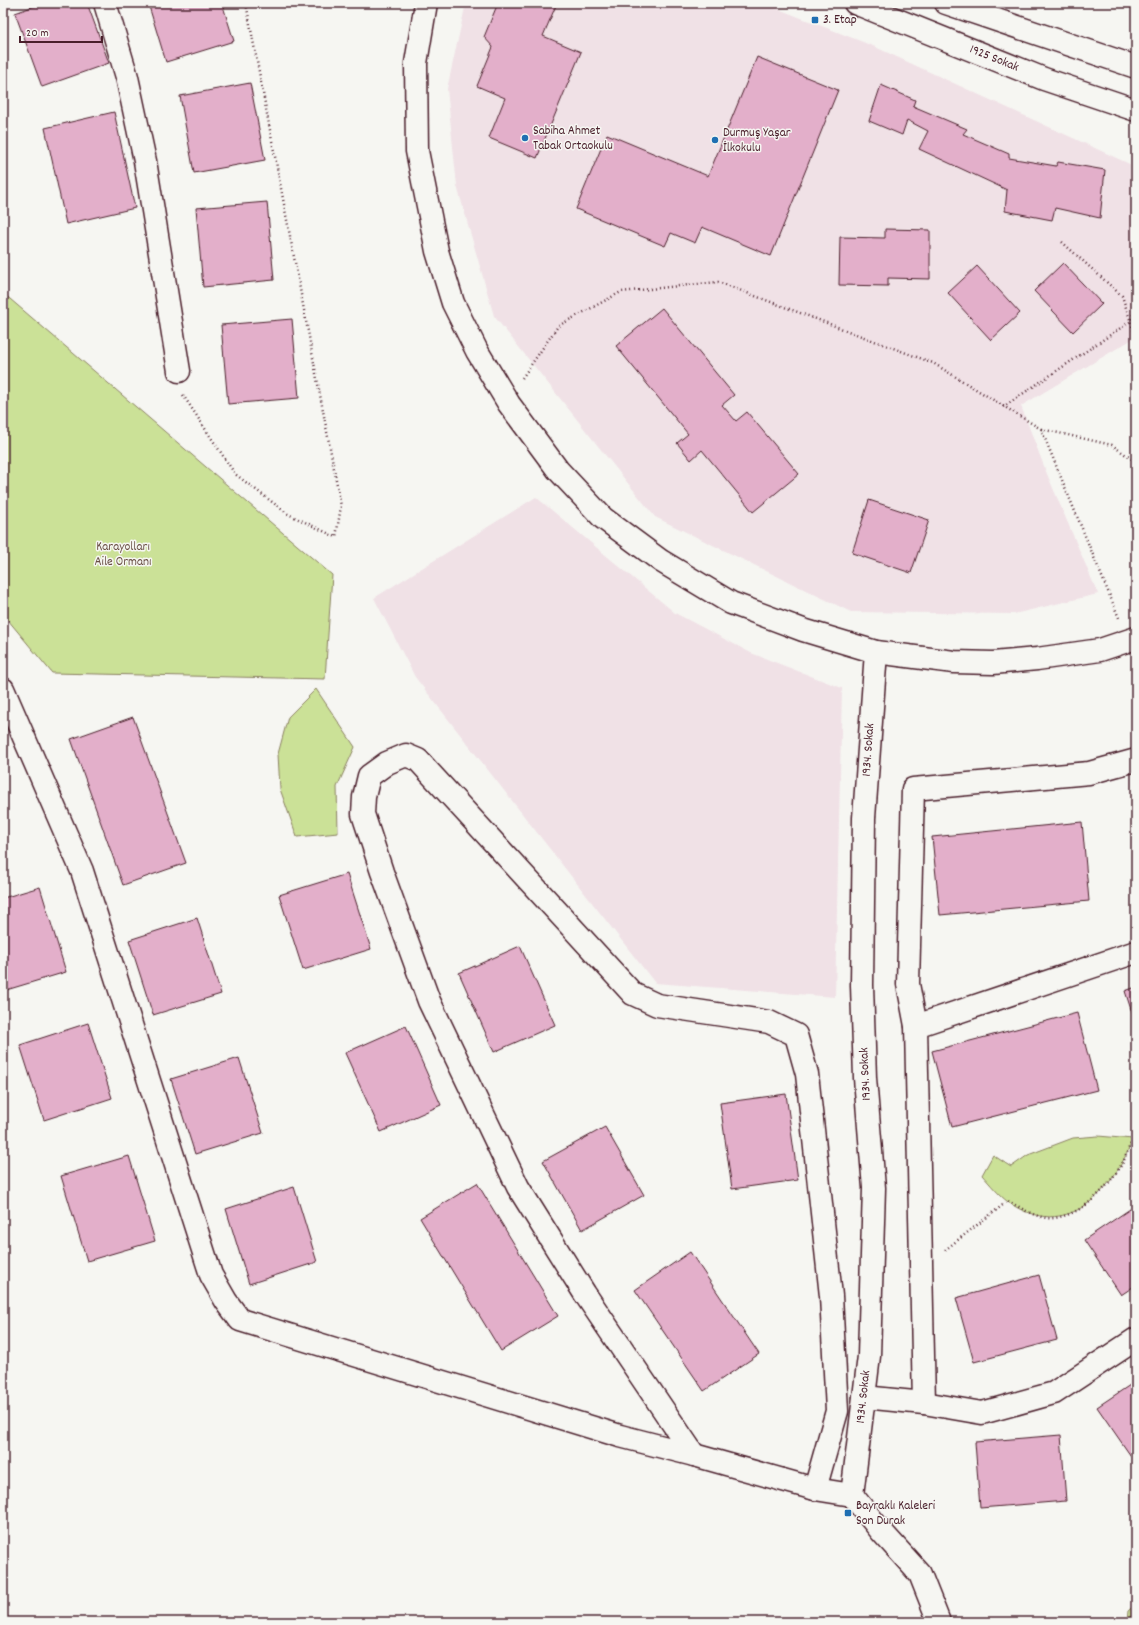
<svg xmlns="http://www.w3.org/2000/svg" width="1139" height="1625" font-family="Dekko,sans-serif">
<rect width="100%" height="100%" fill="#f6f6f2"/>
<filter id="ink" filterUnits="userSpaceOnUse"><feTurbulence type="fractalNoise" baseFrequency=".025" numOctaves="2"/><feDisplacementMap in="SourceGraphic" scale="8" xChannelSelector="R" yChannelSelector="G"/><feConvolveMatrix kernelMatrix="1 2 1 2 8 2 1 2 1" color-interpolation-filters="sRGB"/></filter>
<g filter="url(#ink)">
<g fill="#f0e1e6">
<polygon points="466,3 763,3 873,46 1136,167 1136,337 1021,406 1047,474 1098,594 1014,614 851,612 655,517 494,316 457,186 447,89"/>
<polygon points="536,497 675,613 751,653 842,688 835,997 655,983 415,677 374,598"/>
</g>
<g fill="#cbe197" stroke="#8a8061">
<polygon points="3,293 332,575 325,679 52,673 3,614"/>
<polygon points="316,689 355,747 337,787 338,833 297,837 280,789 278,754 288,717"/>
<path d="M1098,1136L1133,1139C1113,1191 1067,1243 1008,1202C999,1195 990,1184 982,1175L993,1155L1011,1167L1028,1155L1073,1138Z"/>
<polygon points="1136,1604 1136,1622 1127,1622 1128,1611"/>
</g>
<g fill="#e3afca" stroke="#4a1f2b">
<polygon points="43,3 87,3 109,63 42,87 15,13"/>
<polygon points="148,3 222,3 234,41 166,62"/>
<polygon points="498,3 557,3 543,36 581,52 537,158 489,138 505,98 477,86 493,47 484,37"/>
<polygon points="757,57 838,90 771,256 702,227 695,243 671,233 665,246 576,209 607,134 708,176"/>
<polygon points="250,83 265,160 194,173 180,96"/>
<polygon points="881,85 915,100 913,106 967,129 963,134 1009,154 1009,158 1056,166 1058,162 1105,170 1100,218 1055,208 1052,220 1005,211 1007,190 919,149 928,131 907,120 902,135 869,121"/>
<polygon points="114,112 135,208 66,224 45,128"/>
<polygon points="267,202 274,280 203,287 196,208"/>
<polygon points="885,229 930,230 930,279 888,278 888,286 839,285 840,237 885,238"/>
<polygon points="1063,263 1102,304 1073,332 1034,291"/>
<polygon points="977,266 1020,313 991,340 948,293"/>
<polygon points="662,308 734,395 722,405 736,421 747,412 799,474 753,512 702,450 691,460 677,443 688,434 616,346"/>
<polygon points="292,319 299,398 228,404 221,325"/>
<polygon points="869,500 929,520 911,573 852,553"/>
<polygon points="133,717 186,863 123,885 71,739"/>
<polygon points="1082,822 1089,901 940,915 932,837"/>
<polygon points="347,874 371,949 303,970 279,895"/>
<polygon points="40,887 66,972 3,991 3,898"/>
<polygon points="197,918 221,994 153,1015 129,940"/>
<polygon points="520,946 555,1025 494,1052 459,973"/>
<polygon points="1136,987 1136,1025 1125,991"/>
<polygon points="1077,1013 1097,1090 952,1127 932,1051"/>
<polygon points="88,1023 112,1098 44,1120 20,1045"/>
<polygon points="406,1026 441,1105 381,1132 345,1053"/>
<polygon points="239,1058 263,1133 195,1154 171,1079"/>
<polygon points="786,1094 798,1180 732,1189 720,1103"/>
<polygon points="605,1127 644,1195 582,1230 543,1161"/>
<polygon points="129,1156 155,1241 87,1261 61,1176"/>
<polygon points="477,1183 558,1316 501,1351 420,1218"/>
<polygon points="294,1187 317,1262 249,1284 226,1209"/>
<polygon points="1136,1205 1136,1285 1121,1295 1084,1240"/>
<polygon points="690,1252 759,1354 704,1391 635,1290"/>
<polygon points="1039,1275 1057,1340 974,1362 956,1298"/>
<polygon points="1136,1381 1136,1461 1135,1462 1097,1407"/>
<polygon points="1061,1435 1066,1501 980,1508 975,1442"/>
</g>
<g fill="none" stroke-linecap="round" stroke-linejoin="round">
<g stroke="#4a1f2b" stroke-width="25">
<g id="minor">
<polyline points="105,3 127,77 145,161 179,371"/>
<polyline points="426,3 416,63 417,151 437,251 453,303 477,351 509,404 558,470 603,518 661,561 731,603 803,630 876,652 954,662 993,663 1037,659 1100,650 1136,638"/>
<polyline points="3,689 82,871 211,1275 226,1301 240,1320 620,1436 694,1455 815,1489 852,1495"/>
<polyline points="916,1026 908,984 913,789 1089,773 1136,760"/>
<polyline points="864,1397 924,1403 982,1413 1054,1393 1136,1339"/>
<polyline points="924,1403 916,1026 1136,952"/>
<polyline points="694,1455 585,1294 518,1187 429,1001 382,872 363,814 364,797 369,776 387,763 406,755 418,760 633,994 657,1005 769,1022 796,1035 807,1074 831,1296 837,1411 815,1489"/>
<polyline points="852,1495 869,1356 874,1188 865,1078 862,985 864,818 876,652"/>
<polyline points="852,1495 881,1531 920,1574 939,1622"/>
</g>
</g>
<g stroke="#4a1f2b" stroke-width="25">
<g id="major">
<polyline points="855,3 1044,79 1136,110"/>
<polyline points="946,3 1136,67"/>
</g>
</g>
<g stroke="#4a1f2b" stroke-width="2.5" stroke-dasharray="1 3" stroke-linecap="butt">
<polyline points="1062,242 1122,296 1136,337"/>
<polyline points="522,378 558,326 621,292 718,282 933,363 1041,429 1119,618"/>
<polyline points="183,395 235,474 288,514 336,537 341,506 246,3"/>
<polyline points="1003,407 1131,321 1136,305"/>
<polyline points="1041,429 1112,445 1136,462"/>
<path d="M945,1250L1008,1201C1022,1208 1038,1220 1054,1218C1085,1214 1107,1188 1122,1164C1127,1156 1129,1142 1136,1137"/>
</g>
<use href="#minor" stroke="#f6f6f2" stroke-width="22"/>
<use href="#major" stroke="#f6f6f2" stroke-width="22"/>
</g>
</g>
<g fill="#1f6fb2" stroke="#f6f6f2" stroke-width="1.5">
<rect x="811" y="16" width="8" height="8" rx="2"/>
<circle cx="525" cy="138" r="4"/>
<circle cx="715" cy="140" r="4"/>
<rect x="844" y="1509" width="8" height="8" rx="2"/>
</g>
<g text-anchor="middle" dominant-baseline="central" stroke-width="3" stroke-linejoin="round" paint-order="stroke">
<g font-size="13" fill="#4a1f2b" stroke="#f6f6f2" text-anchor="start">
<text x="823" y="20">3. Etap</text>
<text x="533" y="131">Sabiha Ahmet<tspan x="533" dy="15">Tabak Ortaokulu</tspan></text>
<text x="723" y="133">Durmuş Yaşar<tspan x="723" dy="15">İlkokulu</tspan></text>
<text x="856" y="1506">Bayraklı Kaleleri<tspan x="856" dy="15">Son Durak</tspan></text>
</g>
<g font-size="13" fill="#4a1f2b" stroke="#f6f6f2">
<text transform="translate(994 59) rotate(22)">1925 Sokak</text>
<text transform="translate(869 750) rotate(-86)">1934. Sokak</text>
<text transform="translate(866 1074) rotate(-93)">1934. Sokak</text>
<text transform="translate(864 1397) rotate(-84)">1934. Sokak</text>
</g>
<g font-size="13" fill="#6a5046" stroke="#f6f6f2">
<text x="123" y="547">Karayolları<tspan x="123" dy="15">Aile Ormanı</tspan></text>
</g>
</g>
<rect width="1139" height="1625" fill="none" stroke="#f6f6f2" stroke-width="16"/>
<rect x="8" y="8" width="1123" height="1609" fill="none" stroke="#4a1f2b" stroke-width="1.5" filter="url(#ink)"/>
<path d="M20 36v6h82v-6" fill="none" stroke="#4a1f2b" stroke-width="2"/>
<text x="26" y="36" font-size="12" fill="#4a1f2b" stroke="#f6f6f2" stroke-width="3" paint-order="stroke">20 m</text>
</svg>
